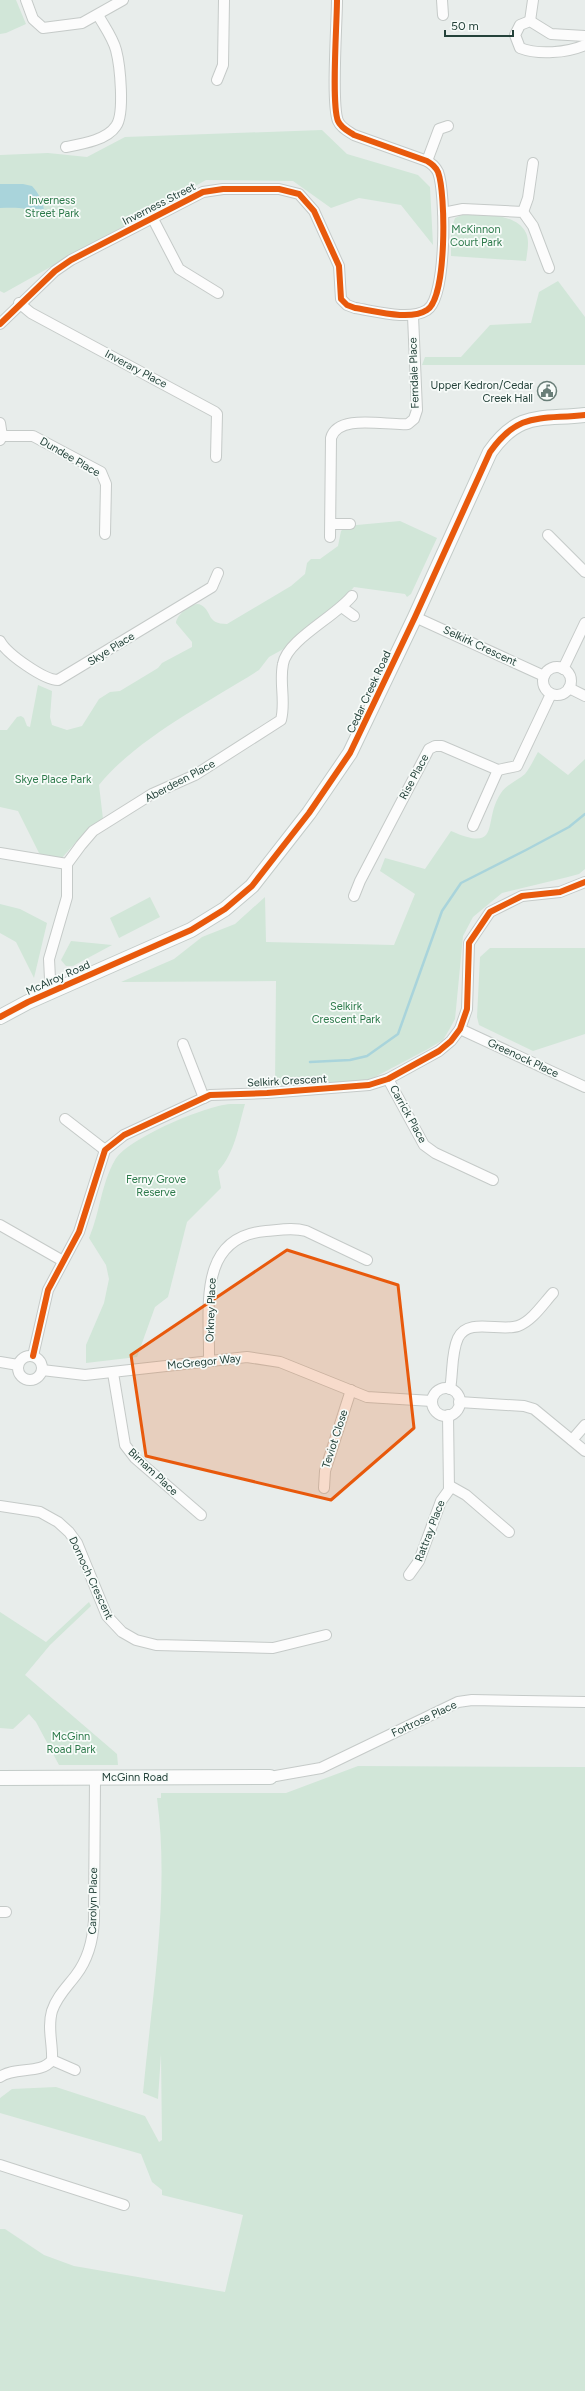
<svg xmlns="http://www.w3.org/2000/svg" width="585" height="2391" font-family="Figtree,sans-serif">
<rect width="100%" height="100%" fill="#e8edeb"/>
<g fill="#d1e6d8">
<polygon points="0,0 16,0 26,24 6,33 0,34"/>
<polygon points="322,130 347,154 418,175 430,187 433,245 401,205 359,198 331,208 293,181 206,180 4,293 0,291 0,155 48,153 87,157 125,137"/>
<path d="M469,212C486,215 517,214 526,233C530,241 527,253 526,261L451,256V229L455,218Z"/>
<polygon points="558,281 585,317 585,365 422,365 425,357 461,357 490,325 531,323 539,292"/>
<path d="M400,521L437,538L411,594L407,597L405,594L354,587L338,605L287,647L269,657L259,670C207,703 137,738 99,785L103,819L84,833L61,859L45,858L39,853L18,811L0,807V730H7L17,717L21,716L24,718L27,726L30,727L38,685L52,691L50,717L52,725L67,730L82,726L99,699L110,692L120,691L158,668L162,663L192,647V642L176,623C176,615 194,600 201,605C213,612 206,624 227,624L291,586L305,574L307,563L311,559H320L338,546L341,531L346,526Z"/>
<path d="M538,752L568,775L585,759V869L579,874L568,877L502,893L473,917L463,936L456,1009L455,1019L449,1030L443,1040L428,1049L373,1078L362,1081L275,1086L276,981L121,982L174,959L202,937L235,924L265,897L266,942L394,945L415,894L380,871L385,858L425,869L451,831C503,854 482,820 501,793C506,785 518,780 525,774C530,768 534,759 538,752Z"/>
<polygon points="150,897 160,917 119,938 110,918"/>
<polygon points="0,904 20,909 47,923 34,978 16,942 0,933"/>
<polygon points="71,941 112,945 73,966 66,966 61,960"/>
<polygon points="490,948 585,948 585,1034 533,1051 479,1025 477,1017 480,957"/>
<path d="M230,1104H245C238,1128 235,1153 218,1171L221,1188L187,1222L168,1297L155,1307L137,1357L86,1363V1345L104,1303L109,1279L106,1265L89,1238C100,1213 101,1184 115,1160C128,1138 205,1106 230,1104Z"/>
<polygon points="89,1602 91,1606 50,1645 25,1675 117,1754 118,1765 59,1765 36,1722 29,1714 13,1729 0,1728 0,1612 46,1642"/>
<path d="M358,1766L585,1767V2391H0V2229H5L44,2255L74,2266L225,2292L243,2215L162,2195V2190L152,2182L141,2154L0,2113V2098L12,2089L56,2087L145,2116L159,2142L162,2140L161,2054L158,2099L143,2093C152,1996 170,1896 157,1798H161V1793H286Z"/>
</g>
<path fill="#a9d4db" d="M0,184H23L32,186C39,194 45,204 44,215L39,216C28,206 14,208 0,208Z"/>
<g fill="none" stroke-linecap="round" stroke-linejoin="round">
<polyline stroke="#a9d4db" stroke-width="2.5" points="310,1062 350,1060 367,1056 398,1034 442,911 461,883 526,850 569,827 585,814"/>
<g stroke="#c5cac8" stroke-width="12">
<g id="street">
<polyline points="26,0 33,19 43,28 82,23 123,0"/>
<polyline points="442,0 443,15"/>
<polyline points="530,21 533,0"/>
<path d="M585,36L551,34L530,21L520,25L515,35L520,48C538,55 567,53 585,45"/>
<polyline points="217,80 223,65 224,0"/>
<path d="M66,147C82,144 107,140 116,126C125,114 120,65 116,50C113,38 104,26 98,15"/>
<polyline points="427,161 439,129 448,126"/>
<polyline points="523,212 528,198 533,163"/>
<polyline points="443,213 463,209 523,212 533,226 549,268"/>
<polyline points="153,219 179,269 218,293"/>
<polyline points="19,303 31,313 215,412 217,414 216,457"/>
<path d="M0,324L55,271L71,260L203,192L223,189H279L299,194L314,211L339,266L341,299L347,305L355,308C375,311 410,321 427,310C447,298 446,193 438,172C435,166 432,164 427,161L354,135C348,131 341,128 338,121C331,104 337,23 337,0"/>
<polyline points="0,423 2,436 0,440"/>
<polyline points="2,436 33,436 101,472 106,484 105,534"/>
<polyline points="331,524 350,524"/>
<polyline points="548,535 585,572"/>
<path d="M330,537L331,438C338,413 387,426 408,424L414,419L417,410L413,316"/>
<polyline points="343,608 354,616"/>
<polyline points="415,617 544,676"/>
<path d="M0,641C7,654 44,680 58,680L212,587L218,573"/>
<circle cx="557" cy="681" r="14"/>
<polyline points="563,669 585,623"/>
<polyline points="569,688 585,696"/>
<polyline points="473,826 498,770"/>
<polyline points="0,853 67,864"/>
<polyline points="354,896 360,881 429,749 435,746 442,746 498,770 517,766 551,694"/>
<path d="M55,990L50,979L49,959L67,897V864L81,845L93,831L152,794L195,775L281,720C286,701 279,683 283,664C287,640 335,617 352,596"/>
<polyline points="460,1029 585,1087"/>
<polyline points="183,1044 204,1098"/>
<polyline points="388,1079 424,1145 435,1153 493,1180"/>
<polyline points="65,1119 105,1150"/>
<polyline points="0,1225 63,1261"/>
<circle cx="30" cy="1368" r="12"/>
<polyline points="33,1356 48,1290 79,1232 105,1150 124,1135 210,1095 267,1093 369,1085 388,1079 439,1051 451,1041 460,1029 467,1009 469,943 490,912 522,896 560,892 585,882"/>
<path d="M209,1361C210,1310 196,1237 266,1231C279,1230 293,1227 306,1231L367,1260"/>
<polyline points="0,1362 18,1365"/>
<polyline points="42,1370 85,1375 247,1357 280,1362 367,1397 432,1401"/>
<polyline points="113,1373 125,1445 135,1458 201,1515"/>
<circle cx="446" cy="1402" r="14"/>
<path d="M450,1389C453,1374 451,1353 458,1338C468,1317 500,1332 518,1326C532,1321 543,1304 553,1293"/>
<polyline points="459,1402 524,1406 534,1409 585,1451"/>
<polyline points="572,1440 585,1425"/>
<polyline points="450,1486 466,1495 509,1532"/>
<polyline points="324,1488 325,1471 351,1390"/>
<polyline points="0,1506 40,1512 58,1522 69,1532 77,1543 107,1616 122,1632 136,1640 156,1645 273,1648 326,1635"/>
<polyline points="409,1575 419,1561 441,1501 449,1490 448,1415"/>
<polyline points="270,1777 321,1768 458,1702 472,1700 585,1702"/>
<polyline points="0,1912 6,1912"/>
<polyline points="52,2060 75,2070"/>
<path d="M0,2077C15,2066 41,2075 52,2060C53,2044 47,2028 52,2011C57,1996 67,1987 76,1975C89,1958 93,1940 94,1920L95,1777"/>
<polyline points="0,2165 124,2205"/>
</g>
</g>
<g stroke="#c3cbc8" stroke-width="16">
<g id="secondary">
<path d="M0,1017L28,1002L191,930L225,909L252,886L309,813L350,753L415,617L490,452C519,411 540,420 585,415"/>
<polyline points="0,1778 270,1777"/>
</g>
</g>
<use href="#street" stroke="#fcfcfc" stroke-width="10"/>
<use href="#secondary" stroke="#fcfcfc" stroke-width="14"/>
<g stroke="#f7fbf9" stroke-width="8">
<g id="cycleway">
<path d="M0,324L55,271L71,260L203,192L223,189H279L299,194L314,211L339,266L341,299L347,305L355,308C375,311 410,321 427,310C447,298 446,193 438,172C435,166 432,164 427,161L354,135C348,131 341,128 338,121C331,104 337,23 337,0"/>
<path d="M0,1017L28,1002L191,930L225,909L252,886L309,813L350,753L415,617L490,452C519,411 540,420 585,415"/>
<polyline points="33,1356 48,1290 79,1232 105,1150 124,1135 210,1095 267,1093 369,1085 388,1079 439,1051 451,1041 460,1029 467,1009 469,943 490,912 522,896 560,892 585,882"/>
</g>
</g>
<use href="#cycleway" stroke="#e8590c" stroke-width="6"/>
</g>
<path fill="#e8590c" fill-opacity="0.2" stroke="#e8590c" stroke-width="3" stroke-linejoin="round" d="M287,1250L398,1285L414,1428L331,1500L146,1456L131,1355Z"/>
<defs>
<g id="civic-ring" transform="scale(1)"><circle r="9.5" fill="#f7fbf9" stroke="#697e78" stroke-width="1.5"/><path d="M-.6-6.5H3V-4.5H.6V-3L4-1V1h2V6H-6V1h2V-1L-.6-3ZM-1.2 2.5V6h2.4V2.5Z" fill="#697e78"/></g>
</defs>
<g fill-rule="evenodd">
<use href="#civic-ring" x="547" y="391"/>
</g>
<g text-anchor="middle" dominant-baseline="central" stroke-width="3.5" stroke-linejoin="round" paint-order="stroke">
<g font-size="11" fill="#2d7a4b" stroke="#f7fbf9">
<text x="52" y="200">Inverness<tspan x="52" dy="13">Street Park</tspan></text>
<text x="476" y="229">McKinnon<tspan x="476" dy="13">Court Park</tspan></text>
<text x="53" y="779">Skye Place Park</text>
<text x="346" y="1006">Selkirk<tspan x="346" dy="13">Crescent Park</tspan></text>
<text x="156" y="1179">Ferny Grove<tspan x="156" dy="13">Reserve</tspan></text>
<text x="71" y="1736">McGinn<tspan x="71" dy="13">Road Park</tspan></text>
</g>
<g font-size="11" fill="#24423a" stroke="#f7fbf9">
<text transform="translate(159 204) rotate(-27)">Inverness Street</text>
<text transform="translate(136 369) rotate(28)">Inverary Place</text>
<text transform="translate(414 373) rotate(-92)">Ferndale Place</text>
<text transform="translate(70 457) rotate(30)">Dundee Place</text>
<text transform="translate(480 646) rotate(25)">Selkirk Crescent</text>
<text transform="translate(111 649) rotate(-32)">Skye Place</text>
<text transform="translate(369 692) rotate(-65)">Cedar Creek Road</text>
<text transform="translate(414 777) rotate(-62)">Rise Place</text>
<text transform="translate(180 781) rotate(-28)">Aberdeen Place</text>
<text transform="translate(58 978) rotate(-24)">McAlroy Road</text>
<text transform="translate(523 1058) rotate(25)">Greenock Place</text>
<text transform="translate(287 1081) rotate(-3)">Selkirk Crescent</text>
<text transform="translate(408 1114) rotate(61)">Carrick Place</text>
<text transform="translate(211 1310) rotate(-88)">Orkney Place</text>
<text transform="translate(204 1362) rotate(-6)">McGregor Way</text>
<text transform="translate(335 1439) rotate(-72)">Teviot Close</text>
<text transform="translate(153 1472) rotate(43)">Birnam Place</text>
<text transform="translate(430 1531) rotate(-69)">Rattray Place</text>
<text transform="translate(91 1578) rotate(65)">Dornoch Crescent</text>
<text transform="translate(424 1719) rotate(-25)">Fortrose Place</text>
<text x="135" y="1777">McGinn Road</text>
<text transform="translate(93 1901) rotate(-89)">Carolyn Place</text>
</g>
<g font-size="11" fill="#24423a" stroke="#f7fbf9" text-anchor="end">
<text x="533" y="385">Upper Kedron/Cedar<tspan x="533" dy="13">Creek Hall</tspan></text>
</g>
</g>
<path d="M445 30v6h68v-6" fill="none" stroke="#24423a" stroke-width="2"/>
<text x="451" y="30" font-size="12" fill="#24423a" stroke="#f7fbf9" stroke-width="3" paint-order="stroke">50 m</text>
</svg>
